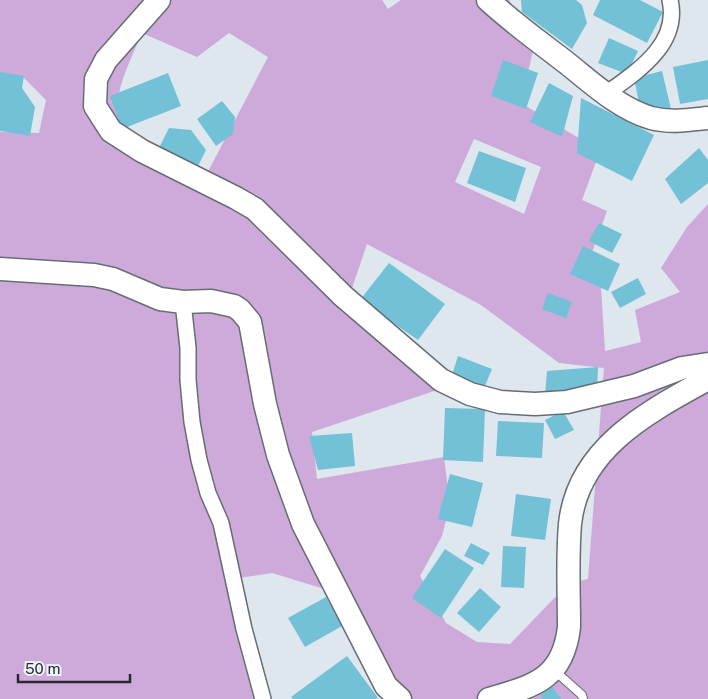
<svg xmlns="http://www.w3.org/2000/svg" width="708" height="699" font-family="'Public Sans',sans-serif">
<rect width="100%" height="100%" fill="#dee6ee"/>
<path fill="#cdaad9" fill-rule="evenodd" d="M0,0H382L388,9L401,0H509L535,42L521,103L600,151L582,200L607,211L583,277L601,287L605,351L641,342L635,310L680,292L661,268L687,227L708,204V699H388L391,692L367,624L331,591L272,573L239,578L263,699H0V132L39,133L46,100L22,76L0,75ZM142,33L197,57L229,33L268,57L202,183L129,134C124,123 119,108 119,96C120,80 136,48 142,33ZM474,139L541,167L524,214L455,182ZM367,244L481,305L559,363L604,368L588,579L568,584L510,644L477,642L446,623L420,576L442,536L450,505L444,457L317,479L312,432L449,386L347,303Z"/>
<g fill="#73c1d6">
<polygon points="521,0 576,0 582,5 587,23 572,49 522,12"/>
<polygon points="600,0 640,0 663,12 647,43 593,15"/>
<polygon points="609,38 638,51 627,74 598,63"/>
<polygon points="503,60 538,73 526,109 491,96"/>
<polygon points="708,60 708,99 680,104 673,67"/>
<polygon points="662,71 672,113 639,103 634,78"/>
<polygon points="0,72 24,76 22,88 35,107 30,136 0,131"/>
<polygon points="168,73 181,106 122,129 110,96"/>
<polygon points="549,83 573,96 562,137 530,122"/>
<polygon points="581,98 654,135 632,181 577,153"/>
<polygon points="222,101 235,117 233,134 216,146 197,119"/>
<polygon points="169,128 191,130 206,150 197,168 158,150"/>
<polygon points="699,148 708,160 708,183 681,204 665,179"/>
<polygon points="479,151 526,168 515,202 467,183"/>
<polygon points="599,223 622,234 612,253 589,241"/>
<polygon points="583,246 620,264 608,291 570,274"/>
<polygon points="389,263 445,304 418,340 360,300"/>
<polygon points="638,278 646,294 620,308 611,292"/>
<polygon points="548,293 572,302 566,318 542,309"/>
<polygon points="458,356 492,369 482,393 451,378"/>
<polygon points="598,367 597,392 545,395 547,371"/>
<polygon points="445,408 485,409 483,462 443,460"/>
<polygon points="563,411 574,430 555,439 545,420"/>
<polygon points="498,421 544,423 542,458 496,456"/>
<polygon points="352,433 355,466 318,470 309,436"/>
<polygon points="450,474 483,483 472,527 438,519"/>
<polygon points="516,494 551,499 545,540 511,536"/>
<polygon points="471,543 490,553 483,565 464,556"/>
<polygon points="503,546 526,547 524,588 501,587"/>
<polygon points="445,549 474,568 441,618 412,598"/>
<polygon points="480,588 501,607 479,632 457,613"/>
<polygon points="326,597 342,626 305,647 288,618"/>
<polygon points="347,656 378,698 376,699 293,699 291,697"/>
<polygon points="552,686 561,699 543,699 540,695"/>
</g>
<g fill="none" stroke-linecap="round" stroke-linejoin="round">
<g stroke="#676d74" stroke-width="10">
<polyline id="lane" points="555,671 582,695 583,699"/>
</g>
<g stroke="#676d74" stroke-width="18">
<g id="street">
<path d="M606,94C638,71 680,44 670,0"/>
<polyline points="183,302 188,348 188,380 192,422 199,460 208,493 221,523 244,629 263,699"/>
</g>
</g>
<g stroke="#676d74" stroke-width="25">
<g id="secondary">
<polyline points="159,0 106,60 96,79 95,106 111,131 142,151 236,198 255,209 343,296 441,380 470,394 500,402 535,404 567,402 634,386 682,368 708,364"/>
<path d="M488,0C513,23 541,43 568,64C593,84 620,109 651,118C670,123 689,120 708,118"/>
<polyline points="0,269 94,275 113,279 160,299 183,302 211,301 234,306 240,310 250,322 265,404 278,455 303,524 386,686 400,699"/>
<path d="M489,699C533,686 563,680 569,627C569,594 567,558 570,524C578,448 648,412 708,379"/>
</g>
</g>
<use href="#lane" stroke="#fff" stroke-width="8"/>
<use href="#street" stroke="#fff" stroke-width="15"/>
<use href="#secondary" stroke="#fff" stroke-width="22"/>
</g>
<path d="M18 674v8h112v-8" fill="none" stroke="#272a2d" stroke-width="2.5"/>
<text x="25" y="674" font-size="15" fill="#272a2d" stroke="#ebf3fb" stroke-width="4" paint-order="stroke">50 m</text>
</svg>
